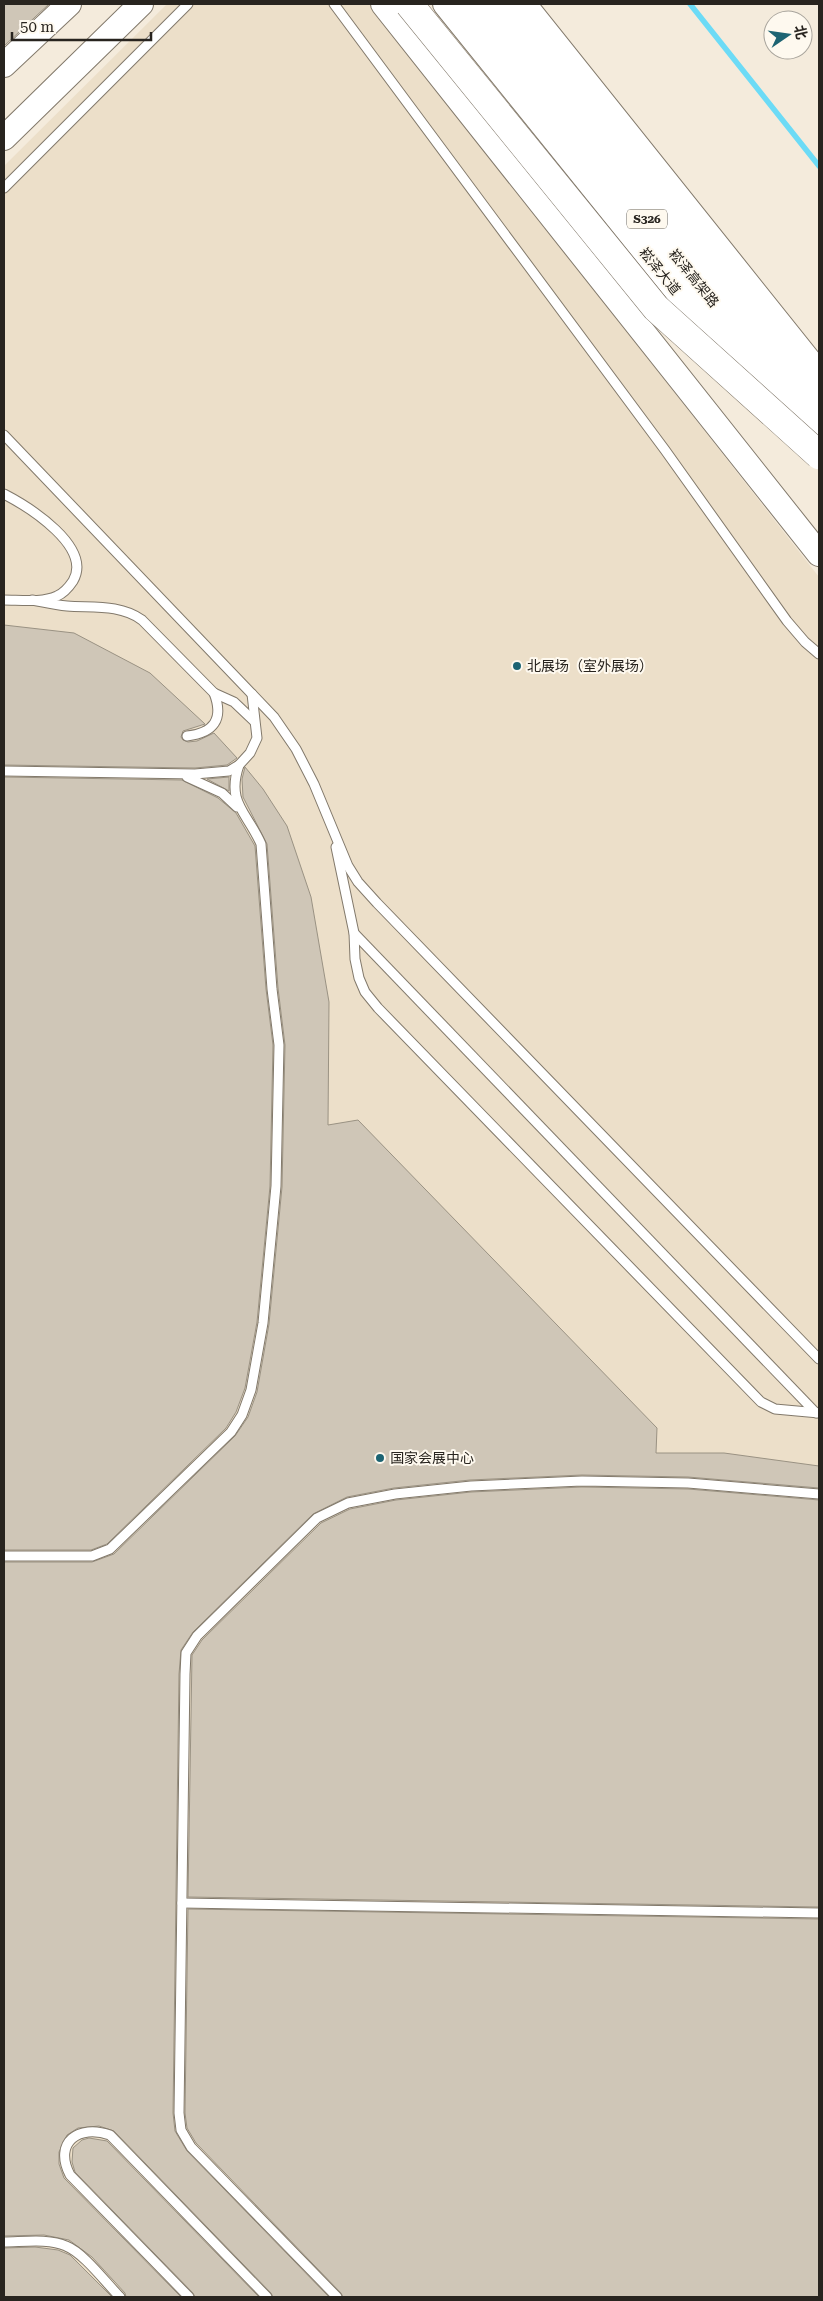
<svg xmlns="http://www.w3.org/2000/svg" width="823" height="2301" font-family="'Roboto Serif','Noto Sans SC',serif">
<rect width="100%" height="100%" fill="#f4ebdc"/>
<polygon fill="#ecdfc9" points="167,4 370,4 819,577 819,2297 4,2297 4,166"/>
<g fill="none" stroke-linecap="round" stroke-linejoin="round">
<polyline stroke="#6cdbf6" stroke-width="5.5" points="690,4 819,166"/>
</g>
<g fill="#cfc6b7" stroke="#9a9283">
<polygon points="4,4 49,4 4,46"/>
<polygon points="4,625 74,633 150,673 205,724 183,731 181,737 183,740 188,742 197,741 214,733 237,758 227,765 195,768 4,765"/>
<polygon points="245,767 263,789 287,826 311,897 329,1002 328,1125 358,1120 657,1428 656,1453 724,1453 819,1466 819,1488 688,1477 582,1475 470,1480 394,1488 347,1497 313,1514 193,1632 181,1650 179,1674 173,2113 175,2131 187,2151 329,2297 273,2297 271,2293 114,2131 99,2126 78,2128 67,2135 59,2152 59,2164 64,2178 181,2297 126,2297 125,2293 92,2257 69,2240 44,2235 4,2236 4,1562 92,1562 114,1554 235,1436 248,1417 257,1392 269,1324 282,1187 285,1045 278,988 267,844 243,797 242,779"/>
<polygon points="4,777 182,780 218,798 236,813 255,846 266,989 273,1045 270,1186 257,1322 245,1388 236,1412 226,1428 107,1544 91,1550 4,1550"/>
<polygon points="229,777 229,791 207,779"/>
<polygon points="582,1487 688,1489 819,1500 819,1907 188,1897 192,1655 202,1640 321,1523 350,1509 396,1500 471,1492"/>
<polygon points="188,1909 819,1919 819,2297 343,2297 341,2293 196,2143 187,2128 185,2113"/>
<polygon points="89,2138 107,2141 259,2297 195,2297 193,2293 75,2172 72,2162 73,2148 82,2140"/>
<polygon points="35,2247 58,2250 70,2255 112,2297 4,2297 4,2248"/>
</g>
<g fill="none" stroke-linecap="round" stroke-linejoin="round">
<g stroke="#82796b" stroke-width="11">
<g id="lane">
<polyline points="334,4 665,450 787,621 805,642 819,654"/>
<polyline points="4,188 188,4"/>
<polyline points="4,435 274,717 296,749 314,784 348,866 358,882 377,903 819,1359"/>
<path d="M4,494C29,507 93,547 73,581C69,587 64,593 57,596C42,603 20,600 4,600"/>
<path d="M32,600C43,602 55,605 67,606C92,608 120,604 142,620L214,693C224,719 214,733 187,736"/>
<polyline points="214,693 234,702 254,721"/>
<polyline points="4,771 195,774 229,771 239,765 250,753 257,738 252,694"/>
<polyline points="187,777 222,793 237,807"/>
<polyline points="336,847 354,933 355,959 359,978 365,992 378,1008 761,1402 775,1409 819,1413"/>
<polyline points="354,933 816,1413"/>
<path d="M4,1556H92L110,1549L231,1432L242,1415L251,1390L263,1323L276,1186L279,1045L272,989L261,844C247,812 226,803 239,765"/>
<polyline points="182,1903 819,1913"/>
<path d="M4,2242C22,2242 49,2238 66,2246C84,2253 106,2283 120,2297"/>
<path d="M189,2297L70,2175C53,2142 79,2124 110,2135L267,2297"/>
<polyline points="337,2297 191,2147 181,2130 179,2113 185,1674 186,1653 197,1636 317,1518 348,1503 395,1494 471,1486 582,1481 688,1483 819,1494"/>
</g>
</g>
<g stroke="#82796b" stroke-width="26">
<g id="secondary">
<polyline points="383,4 819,554"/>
<polyline points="445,4 745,376"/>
<polyline points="524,4 819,373"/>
<polyline points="4,65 69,4"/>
<polyline points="4,138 141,4"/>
</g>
</g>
<g stroke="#82796b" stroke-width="29">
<g id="highway">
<polyline points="474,4 819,435"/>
<polyline points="503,4 819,399"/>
</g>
</g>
<use href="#lane" stroke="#fff" stroke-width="9"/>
<use href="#secondary" stroke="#fff" stroke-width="24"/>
<use href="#highway" stroke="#fff" stroke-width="28"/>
<g stroke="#82796b" stroke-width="29" stroke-linecap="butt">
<polyline id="highway-bridge" points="409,4 656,308 819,455"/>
</g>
<use href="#highway-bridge" stroke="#fff" stroke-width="28"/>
</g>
<g fill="#1d6473" stroke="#fef9ef" stroke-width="2">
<circle cx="517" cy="666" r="5"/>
<circle cx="380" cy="1458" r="5"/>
</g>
<g text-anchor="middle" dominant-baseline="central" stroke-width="4" stroke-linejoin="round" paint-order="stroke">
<rect fill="#fef9ef" stroke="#68645d" stroke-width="1" x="627" y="209.5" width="40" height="19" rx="4"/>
<g font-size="12" font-weight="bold" fill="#28241f">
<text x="647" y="219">S326</text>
</g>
<g font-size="14" fill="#28241f" stroke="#fef9ef">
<text transform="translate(660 271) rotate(51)">崧泽大道</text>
<text transform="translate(694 278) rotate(51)">崧泽高架路</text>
</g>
<g font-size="14" fill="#28241f" stroke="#fef9ef" text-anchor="start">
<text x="527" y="666">北展场（室外展场）</text>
<text x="390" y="1458">国家会展中心</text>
</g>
</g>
<rect width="823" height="2301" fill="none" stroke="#28241f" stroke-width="10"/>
<g transform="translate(788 35) rotate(77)"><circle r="24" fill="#fef9ef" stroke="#a8a49c"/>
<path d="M0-4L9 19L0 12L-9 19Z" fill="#1d6473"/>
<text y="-8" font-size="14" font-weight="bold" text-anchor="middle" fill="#28241f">北</text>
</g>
<path d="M12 32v8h139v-8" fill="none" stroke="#28241f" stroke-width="2.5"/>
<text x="20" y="32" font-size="15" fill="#28241f" stroke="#fef9ef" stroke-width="4" paint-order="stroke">50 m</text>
</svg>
